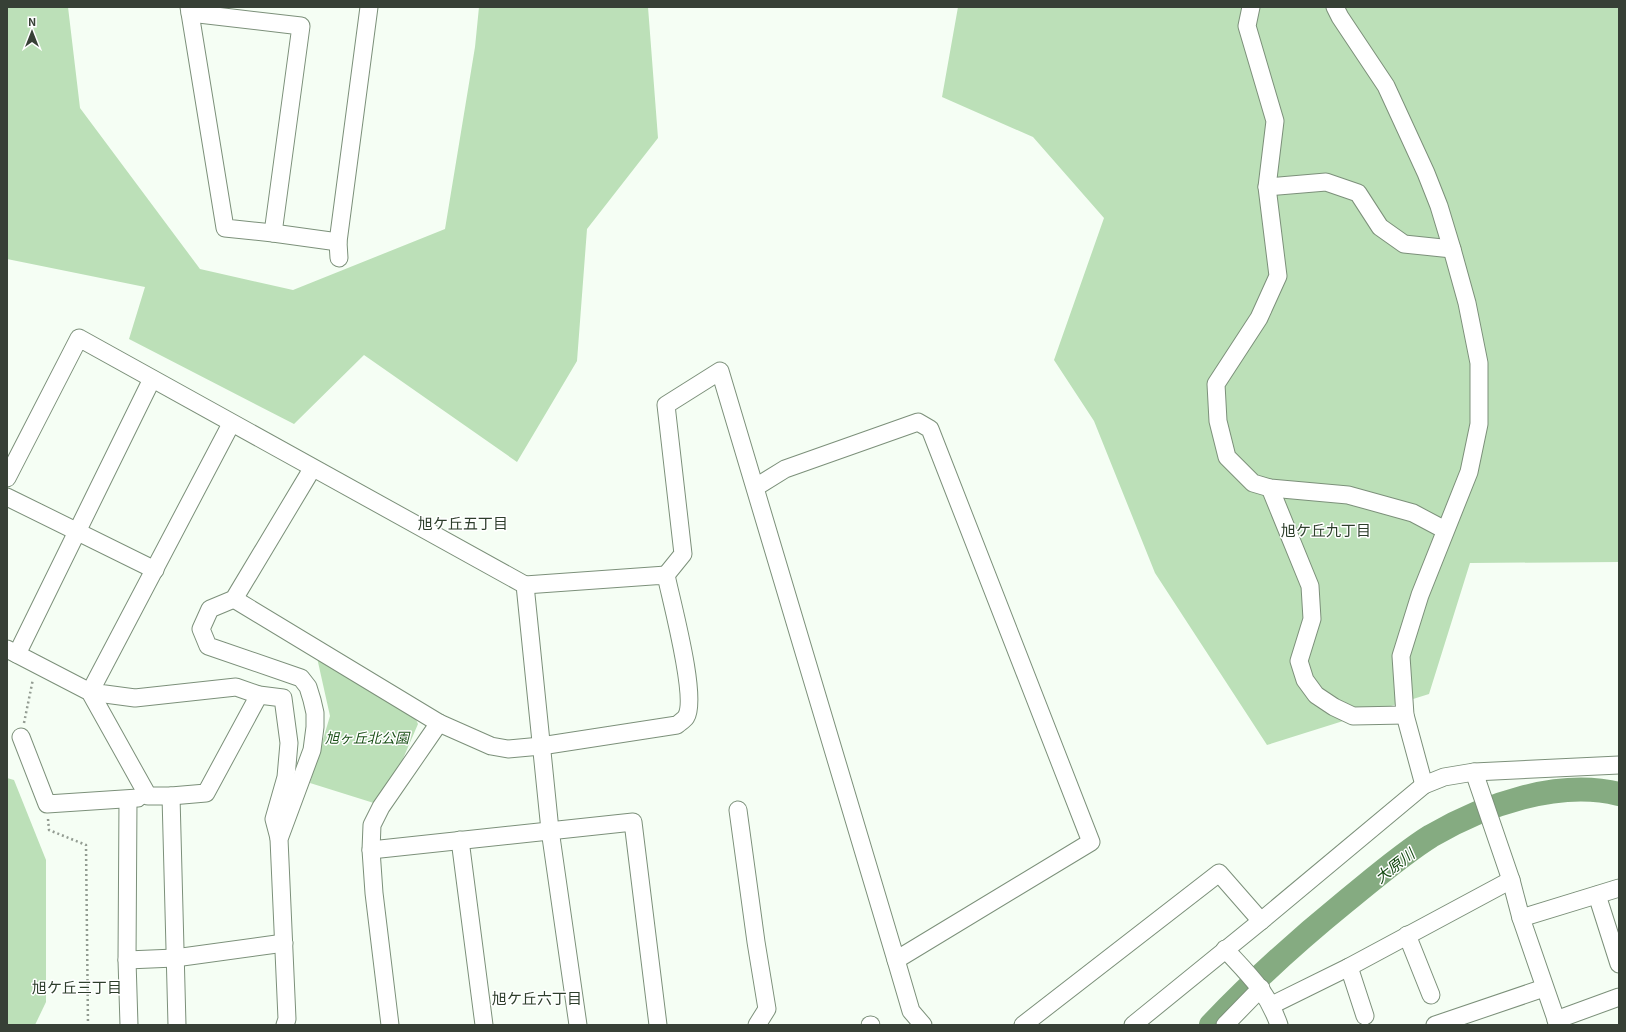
<svg xmlns="http://www.w3.org/2000/svg" width="1626" height="1032" font-family="Georgia,'Noto Sans JP',serif">
<rect width="100%" height="100%" fill="#f5fef4"/>
<g fill="#bce0b8">
<polygon points="7,7 68,7 80,108 200,269 293,290 445,229 475,47 479,7 648,7 658,138 587,229 577,361 517,462 364,355 294,424 129,339 145,287 7,259"/>
<polygon points="958,7 1619,7 1619,562 1470,563 1429,694 1267,745 1155,573 1094,421 1054,360 1104,218 1033,137 942,97"/>
<polygon points="316,653 414,715 418,724 402,761 377,804 310,783 330,716"/>
<polygon points="7,778 14,780 46,860 46,1002 35,1025 7,1025"/>
</g>
<g fill="none" stroke-linecap="round" stroke-linejoin="round">
<path stroke="#85ab81" stroke-width="24" d="M1211,1025C1253,981 1297,941 1345,902C1371,881 1402,854 1431,836C1484,805 1558,779 1619,794"/>
<g stroke="#7c907a" stroke-width="19">
<g id="minor">
<polyline points="189,7 225,228 273,233 338,242"/>
<polyline points="1251,7 1247,26 1275,121 1267,187 1278,276 1259,318 1216,384 1218,421 1227,457 1253,483 1270,488 1348,495 1413,513 1445,530"/>
<polyline points="1335,7 1340,17 1386,86 1426,173 1439,206 1452,249 1467,303 1479,363 1479,424 1469,472 1420,595 1401,656 1405,715 1424,785"/>
<polyline points="190,13 301,26 273,233"/>
<polyline points="1267,187 1326,182 1358,193 1380,227 1404,244 1452,249"/>
<polyline points="339,258 338,242 369,7"/>
<polyline points="231,424 90,692 135,698 236,687 259,695 283,698 289,743 286,777 274,819 279,838"/>
<polyline points="7,478 79,338 525,585 550,830 578,1025"/>
<polyline points="756,487 785,469 918,422 930,429 1091,842 896,960"/>
<polyline points="1270,488 1310,586 1312,619 1299,661 1305,680 1316,695 1334,707 1353,716 1405,715"/>
<polyline points="7,497 155,570"/>
<polyline points="666,575 683,554 666,405 720,371 896,960 911,1011 923,1025"/>
<polyline points="234,599 439,723 381,807 372,825 371,850 374,893 390,1025"/>
<polyline points="7,649 90,692 148,796 171,796 177,1025"/>
<polyline points="17,654 152,379"/>
<path d="M439,723L491,746L508,749L541,746L677,725C679,723 684,720 686,717C698,698 671,600 666,575L525,585"/>
<polyline points="21,737 47,804 138,798"/>
<polyline points="1474,772 1511,880 1521,918 1558,1025"/>
<polyline points="171,796 206,793 259,695"/>
<polyline points="128,800 127,960 129,1025"/>
<polyline points="738,810 756,942 767,1009 757,1025"/>
<polyline points="460,840 484,1025"/>
<polyline points="371,850 633,822 658,1025"/>
<polyline points="1597,895 1619,964"/>
<polyline points="1521,918 1619,888"/>
<polyline points="1407,935 1431,995"/>
<path d="M1225,949C1249,975 1267,991 1279,1025"/>
<polyline points="127,960 175,958 284,943"/>
<polyline points="1349,967 1365,1016"/>
<polyline points="1272,1005 1349,967 1511,880"/>
<polyline points="1556,1020 1619,997"/>
<polyline points="285,1025 287,1019 279,839 312,750 315,727 315,713 312,700 308,687 301,678 208,646 201,629 210,609 234,599 312,469"/>
<polyline points="870,1025 871,1025"/>
<polyline points="1023,1025 1219,873 1261,921"/>
<polyline points="1133,1025 1261,921 1424,785 1444,777 1474,772 1619,765"/>
<polyline points="1225,1025 1261,988"/>
<polyline points="1435,1025 1544,988"/>
</g>
</g>
<g stroke="#939c92" stroke-width="2.5" stroke-dasharray="2 3" stroke-linecap="butt">
<polyline points="24,723 33,679"/>
<polyline points="48,819 49,830 86,845 88,1025"/>
</g>
<use href="#minor" stroke="#fff" stroke-width="17"/>
</g>
<g text-anchor="middle" dominant-baseline="central" stroke-width="3" stroke-linejoin="round" paint-order="stroke">
<g font-size="14" font-style="italic" fill="#1c5119" stroke="#fff">
<text x="367" y="737">旭ヶ丘北公園</text>
</g>
<g font-size="15" fill="#2d3e2b" stroke="#fff">
<text x="463" y="522">旭ケ丘五丁目</text>
<text x="1326" y="529">旭ケ丘九丁目</text>
<text x="77" y="986">旭ケ丘三丁目</text>
<text x="537" y="997">旭ケ丘六丁目</text>
</g>
<g font-size="15" font-style="italic" fill="#134910" stroke="#fff">
<text transform="translate(1394 865) rotate(-38)">大原川</text>
</g>
</g>
<rect width="1626" height="1032" fill="none" stroke="#374036" stroke-width="16"/>
<g transform="translate(32 32)" stroke="#ffffff" stroke-width="3" paint-order="stroke">
<path d="M0-3L7 15L0 10L-7 15Z" fill="#374036"/>
<text y="-6" font-size="11" font-weight="bold" text-anchor="middle" fill="#374036">N</text>
</g>
</svg>
